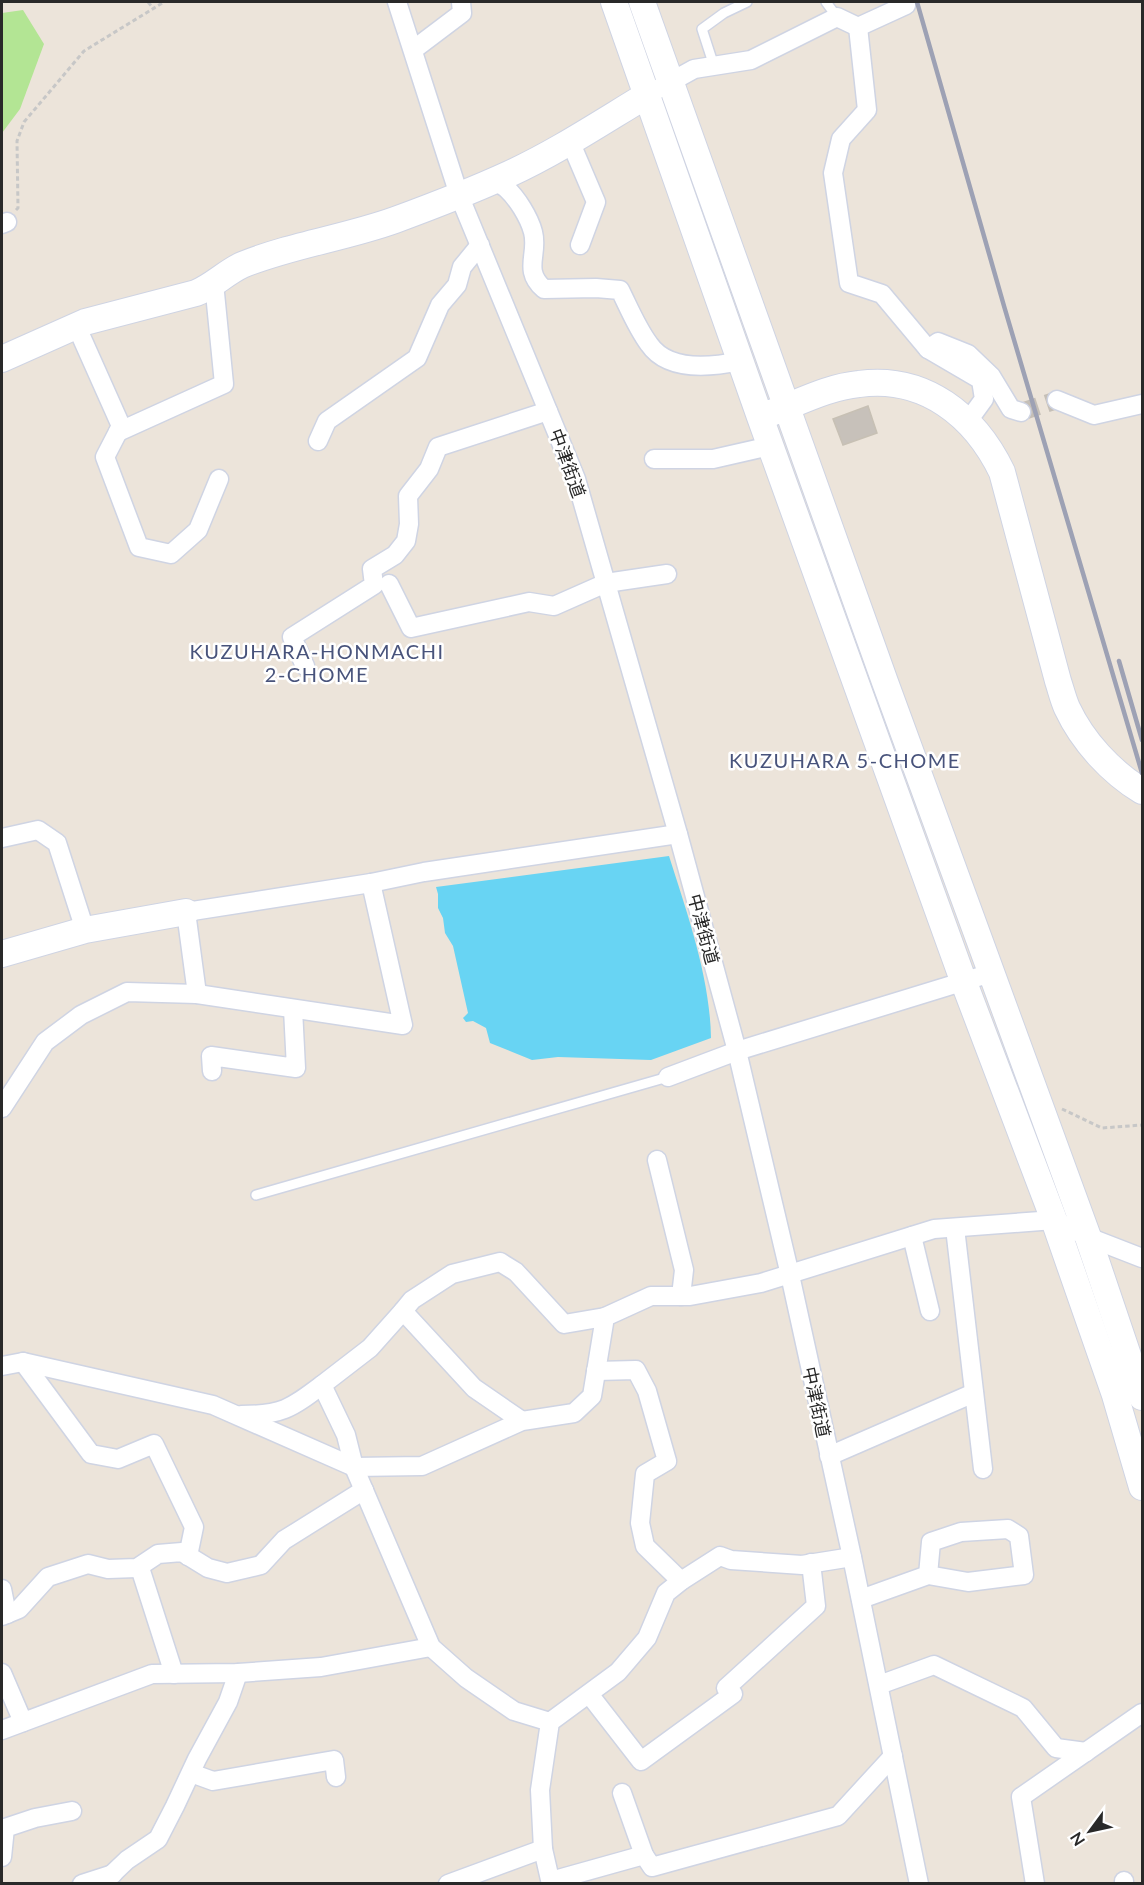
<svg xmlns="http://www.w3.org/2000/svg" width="1144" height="1885" font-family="Lato,'Noto Sans JP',sans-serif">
<rect width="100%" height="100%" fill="#ece4da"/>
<polygon fill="#b3e594" points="23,10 44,44 20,109 2,133 2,13"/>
<path fill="#68d4f3" d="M669,856C687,913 710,977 711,1038L651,1060L558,1057L532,1060L490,1043L486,1028L473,1021L466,1022L463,1018L468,1013L453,946L445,933L443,918L438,908V894L436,887Z"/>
<polygon fill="#c7c1ba" stroke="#c7c0b4" stroke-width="1.5" points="868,406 877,433 843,445 833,419"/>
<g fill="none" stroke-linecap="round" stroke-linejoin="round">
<polyline stroke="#c5bfb7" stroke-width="18" stroke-dasharray="18 9" stroke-linecap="butt" points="1021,412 1057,400"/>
<g stroke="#cfd4e3" stroke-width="12">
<g id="lane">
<polyline points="826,2 837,17"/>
<polyline points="714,66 702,29 724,13 747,2"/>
<polyline points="256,1195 668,1077"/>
</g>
</g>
<g stroke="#cfd4e3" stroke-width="21">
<g id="street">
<polyline points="397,2 459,195 576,479 678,834 737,1051 790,1275 852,1557 919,1884"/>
<polyline points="858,27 867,110 841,139 833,173 849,283 882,294 928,349 981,380 984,399 968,421"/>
<polyline points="413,50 462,13 461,2"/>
<polyline points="647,95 694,69 751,60 837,17 858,27 906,5"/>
<polyline points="570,141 596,202 580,245"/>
<path d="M493,180C497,183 502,185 506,188C517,198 529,217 533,232C539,254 522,270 544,289L596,288L620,290C629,308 637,328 649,344C668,372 712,367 740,361"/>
<polyline points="2,224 7,222"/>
<polyline points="76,325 121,426 105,457 139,547 171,554 198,530 219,479"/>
<polyline points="928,349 938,342 968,354 991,376 1011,409 1021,412"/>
<polyline points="1057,400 1094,415 1142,404"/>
<polyline points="118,432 224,384 214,283"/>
<polyline points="318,441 327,421 417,358 440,305 457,285 462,267 480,245"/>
<polyline points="654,459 713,459 770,446"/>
<polyline points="389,584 411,628 529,602 554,606 606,583 667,574"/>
<polyline points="305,666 292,637 374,585 372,569 395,555 406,541 409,524 408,496 429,469 438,447 548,411"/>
<polyline points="2,838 38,830 57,843 85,930"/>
<polyline points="197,994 186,912 371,883 424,872 678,834"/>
<polyline points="212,1071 211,1056 296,1068 293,1009"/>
<polyline points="668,1077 737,1051 991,973"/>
<polyline points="2,1108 45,1042 81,1015 127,992 197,994 403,1025 371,883"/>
<polyline points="657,1160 684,1270 681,1296"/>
<polyline points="955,1228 983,1469"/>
<polyline points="912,1236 930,1311"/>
<polyline points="403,1311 412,1300 452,1274 500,1262 516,1272 564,1324 605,1317"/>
<polyline points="23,1362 91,1454 118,1459 154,1444 194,1527 188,1556"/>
<polyline points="2,1366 23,1362 213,1405 354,1467 422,1466 522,1421 574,1413 592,1396 605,1317 651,1296 690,1296 761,1283 934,1229 1054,1220 1088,1237 1142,1258"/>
<polyline points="596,1371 636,1370 647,1391 667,1461 645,1474 640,1523 645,1546 681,1581"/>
<path d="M241,1415C282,1415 290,1409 322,1385"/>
<polyline points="522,1421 474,1388 403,1311 370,1348 322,1385 346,1435 354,1467 431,1647 466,1678 514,1711 550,1722"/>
<polyline points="829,1456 974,1393"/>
<polyline points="141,1571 174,1674"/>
<polyline points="2,1589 7,1614"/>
<polyline points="861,1599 928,1575 931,1542 961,1532 1008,1529 1019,1536 1024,1575 968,1582 928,1575"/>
<polyline points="2,1616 19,1609 48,1577 88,1564 108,1569 137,1568 158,1554 182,1552 208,1568 227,1573 261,1565 284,1540 364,1490"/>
<polyline points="2,1673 23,1722"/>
<polyline points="879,1685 934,1665 1023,1708 1056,1748 1086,1752"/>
<polyline points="589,1694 641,1761 733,1694 726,1688 816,1606 811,1563"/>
<polyline points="2,1730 152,1674 238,1673 321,1667 431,1647"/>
<polyline points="191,1773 213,1781 334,1760 336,1777"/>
<polyline points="622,1793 644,1855"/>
<polyline points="2,1857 5,1828 35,1818 72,1811"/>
<polyline points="551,1881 644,1855 652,1867 838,1816 893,1756"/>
<polyline points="1124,1881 1124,1884"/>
<polyline points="82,1884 113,1874"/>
<polyline points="106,1884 106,1880 127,1860 158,1839 175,1806 197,1759 228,1702 238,1673"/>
<polyline points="448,1884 543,1849"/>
<polyline points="551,1884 543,1849 540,1790 550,1722 618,1672 647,1638 666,1593 681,1581 720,1556 731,1560 802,1565 852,1557"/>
<polyline points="1035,1884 1021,1797 1142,1713"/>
</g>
</g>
<g stroke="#cfd4e3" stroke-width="28">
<g id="secondary">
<polyline points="614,2 760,417 963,980 1054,1220 1115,1395 1142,1487"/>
<polyline points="642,2 885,682 1088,1237 1142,1397"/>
<path d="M2,359L85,322L196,293C213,286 225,273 242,265C291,245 345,238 395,220C433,206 472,191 509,174C557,152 602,122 647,95"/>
<path d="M771,413C800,402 828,387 859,384C925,375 975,416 1002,472L1058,681C1061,690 1063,699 1067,708C1083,742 1111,772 1142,791"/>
<polyline points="2,954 85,930 186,912"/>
</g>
</g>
<g stroke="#c7c7c7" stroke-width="3" stroke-dasharray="4.5 3" stroke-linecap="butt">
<polyline points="148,2 154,9"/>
<polyline points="16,210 18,208 17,141 24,122 84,51 164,2"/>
<polyline points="1062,1109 1102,1128 1142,1125"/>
</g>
<use href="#lane" stroke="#fff" stroke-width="9"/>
<use href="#street" stroke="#fff" stroke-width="18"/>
<use href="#secondary" stroke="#fff" stroke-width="26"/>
<g stroke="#9da1b4" stroke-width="4.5">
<polyline points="917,2 1004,306 1142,773"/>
<polyline points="1119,661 1142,740"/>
</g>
</g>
<g text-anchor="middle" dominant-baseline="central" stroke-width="5" stroke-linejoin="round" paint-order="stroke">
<g font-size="18" fill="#292929" stroke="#fff">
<text transform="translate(568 463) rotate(70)">中津街道</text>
<text transform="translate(704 929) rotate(75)">中津街道</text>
<text transform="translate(817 1402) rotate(78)">中津街道</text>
</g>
<g font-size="20" letter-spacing="1.5" fill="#48537b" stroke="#fff">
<text x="317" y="651">KUZUHARA-HONMACHI<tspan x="317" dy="23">2-CHOME</tspan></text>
<text x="845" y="760">KUZUHARA 5-CHOME</text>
</g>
</g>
<rect width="1144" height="1885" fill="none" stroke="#292929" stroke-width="6"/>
<g transform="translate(1090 1831) rotate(237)" stroke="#ffffff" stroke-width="4.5" paint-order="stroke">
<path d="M0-4.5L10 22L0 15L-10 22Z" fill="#292929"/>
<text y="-9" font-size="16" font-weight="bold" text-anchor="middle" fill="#292929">N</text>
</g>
</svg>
